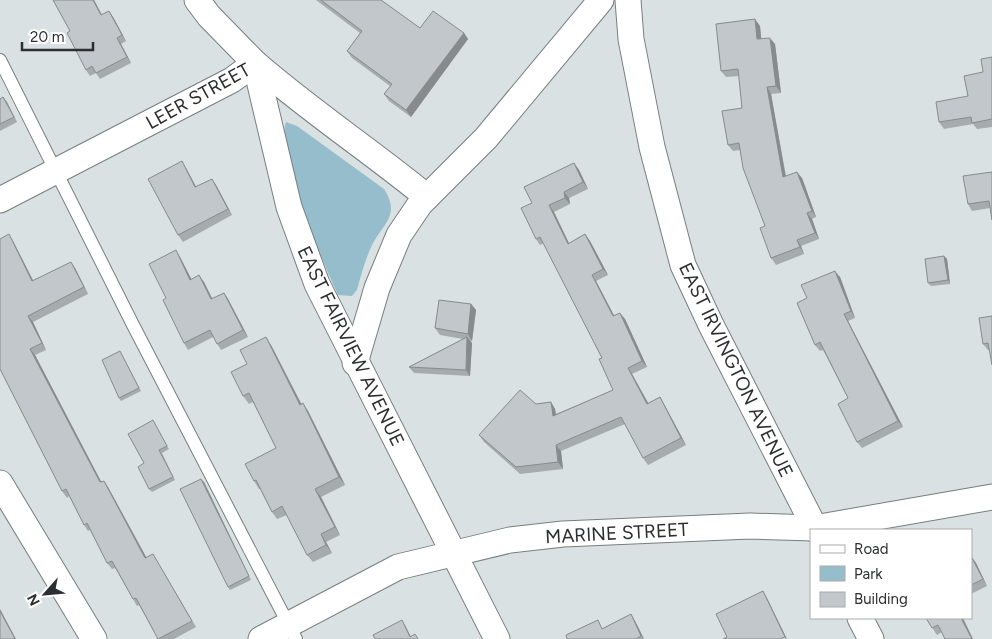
<svg xmlns="http://www.w3.org/2000/svg" width="992" height="639" font-family="Figtree,sans-serif">
<rect width="100%" height="100%" fill="#dae1e3"/>
<path fill="#95bdcc" d="M286,122L297,126L384,189C401,215 383,224 372,245C365,260 361,275 357,290L352,296L338,295C324,265 275,150 286,122Z"/>
<g fill="none" stroke-linecap="round" stroke-linejoin="round">
<g stroke="#777e80" stroke-width="14">
<polyline id="lane" points="0,60 132,323 296,639"/>
</g>
<g stroke="#777e80" stroke-width="27">
<g id="street">
<polyline points="197,0 209,16 255,63 289,207 317,284 497,639"/>
<polyline points="628,0 631,39 652,147 683,265 711,325 816,530"/>
<path d="M0,200L232,80L255,63C310,111 371,151 427,197"/>
<polyline points="355,363 377,288 399,235 420,204 486,138 601,0"/>
<polyline points="0,483 94,639"/>
<polyline points="860,618 871,639"/>
<polyline points="261,639 398,567 510,540 563,534 750,526 814,528 992,497"/>
</g>
</g>
<use href="#lane" stroke="#fff" stroke-width="12"/>
<use href="#street" stroke="#fff" stroke-width="25"/>
</g>
<g fill="#a6abae">
<polygon points="53,0 94,0 102,15 109,11 113,17 126,41 121,44 131,63 100,79 96,73 90,76 86,70 70,31"/>
<polygon points="316,0 381,0 420,28 464,33 468,39 411,117 389,101 384,94 390,86 352,58 347,51 360,33"/>
<polygon points="760,26 761,39 775,44 781,93 771,94 786,176 802,178 816,217 812,219 819,239 801,246 804,254 776,265 771,258 765,226 740,150 733,151 728,145 742,108 739,76 726,77 721,71"/>
<polygon points="992,57 992,127 977,129 973,124 944,129 939,122 968,96 983,72"/>
<polygon points="3,97 17,122 0,131 0,99"/>
<polygon points="574,163 579,170 588,189 569,198 570,204 554,212 569,243 585,234 590,241 608,275 596,281 614,316 625,319 647,367 632,374 648,403 660,397 664,404 686,445 648,465 643,458 625,424 561,451 563,469 520,474 484,442 479,435 536,404 551,402 555,409 556,414 613,390 602,358 544,243 540,245 536,239 532,203"/>
<polygon points="186,168 196,187 212,179 216,185 232,215 183,242 178,235"/>
<polygon points="992,172 990,208 972,211 968,204"/>
<polygon points="13,241 33,281 75,268 88,294 33,322 46,350 35,355 101,482 108,487 146,558 153,554 196,627 174,639 158,639 139,605 137,606 133,599 115,568 112,569 107,563 90,530 88,531 84,525 69,496 67,498 62,491 0,369"/>
<polygon points="944,256 947,259 950,284 931,286 928,283"/>
<polygon points="180,257 191,279 204,282 212,299 224,293 228,299 248,337 221,350 213,337 188,350 184,343 166,298"/>
<polygon points="840,277 855,318 848,321 903,427 862,448 857,442 848,398 823,350 820,351 815,345 807,298"/>
<polygon points="471,304 476,310 472,341 470,340 472,343 470,376 414,373 409,367 463,339 440,335 435,328"/>
<polygon points="992,316 989,350 988,350 983,344"/>
<polygon points="271,345 301,404 308,411 345,485 321,497 340,535 326,542 332,553 313,562 307,555 287,515 277,519 272,512 260,489 259,489 254,481 276,448 253,402 249,404 243,396 247,364"/>
<polygon points="120,351 141,391 121,401 119,398"/>
<polygon points="153,420 169,449 162,453 175,480 152,492 149,489 144,463"/>
<polygon points="204,482 251,580 230,590 228,587"/>
<polygon points="971,557 976,563 987,586 971,594"/>
<polygon points="631,614 635,621 644,639 567,639 603,628"/>
<polygon points="926,618 963,618 937,635"/>
</g>
<g fill="#878b8d">
<polygon points="93,0 94,0 105,21 101,15"/>
<polygon points="109,11 113,17 126,41 122,35"/>
<polygon points="755,19 760,26 762,46 757,39"/>
<polygon points="464,33 468,39 411,117 406,110"/>
<polygon points="117,38 121,44 131,63 127,57"/>
<polygon points="770,38 775,44 781,93 776,86"/>
<polygon points="767,87 771,94 787,184 783,177"/>
<polygon points="3,97 7,102 17,122 14,117"/>
<polygon points="182,161 186,168 200,194 195,187"/>
<polygon points="574,163 579,170 588,189 583,182"/>
<polygon points="797,172 802,178 816,217 812,211"/>
<polygon points="212,179 216,185 232,215 228,209"/>
<polygon points="564,192 569,198 570,204 565,198"/>
<polygon points="549,205 554,212 572,250 568,244"/>
<polygon points="807,213 812,219 819,239 815,233"/>
<polygon points="9,234 13,241 37,288 32,281"/>
<polygon points="585,234 590,241 608,275 603,269"/>
<polygon points="797,240 801,246 804,254 800,247"/>
<polygon points="176,250 180,257 195,286 190,280"/>
<polygon points="944,256 947,259 950,284 948,280"/>
<polygon points="71,262 75,268 88,294 84,287"/>
<polygon points="835,271 840,277 855,318 851,311"/>
<polygon points="199,275 204,282 216,306 211,299"/>
<polygon points="592,275 596,281 618,323 613,316"/>
<polygon points="224,293 228,299 248,337 243,330"/>
<polygon points="471,304 476,310 472,341 468,334"/>
<polygon points="620,313 625,319 647,367 642,361"/>
<polygon points="844,314 848,321 903,427 898,421"/>
<polygon points="28,316 33,322 46,350 42,343"/>
<polygon points="266,337 271,345 306,413 300,405"/>
<polygon points="467,337 472,343 470,376 466,370"/>
<polygon points="30,349 35,355 105,489 100,482"/>
<polygon points="628,368 632,374 652,410 647,404"/>
<polygon points="660,397 664,404 686,445 681,438"/>
<polygon points="551,402 555,409 557,422 553,416"/>
<polygon points="303,403 308,411 345,485 339,477"/>
<polygon points="556,445 561,451 563,469 558,462"/>
<polygon points="201,479 204,482 251,580 249,576"/>
<polygon points="104,481 108,487 150,564 145,558"/>
<polygon points="315,489 321,497 340,535 335,527"/>
<polygon points="321,534 326,542 332,553 326,545"/>
<polygon points="971,556 976,563 987,586 983,579"/>
<polygon points="763,591 767,598 787,639 786,639 785,637"/>
<polygon points="0,609 16,639 15,639 0,611"/>
<polygon points="631,614 635,621 644,639 641,636"/>
<polygon points="961,618 963,618 973,639 972,639"/>
<polygon points="402,620 406,627 412,639 410,637"/>
</g>
<g fill="#c1c7ca" stroke="#878b8d">
<polygon points="53,0 93,0 101,15 109,11 122,35 117,38 127,57 96,73 92,66 86,70 67,33 70,31"/>
<polygon points="321,0 381,0 420,28 433,11 464,33 406,110 384,94 392,84 347,51 362,31"/>
<polygon points="755,19 757,39 770,38 776,86 767,87 783,177 797,172 812,211 807,213 815,233 797,240 800,247 771,258 760,228 765,226 743,168 739,143 728,145 722,111 742,108 738,69 721,71 716,24"/>
<polygon points="992,57 992,119 972,123 971,117 939,122 936,102 968,96 964,76 983,72 981,59"/>
<polygon points="3,97 14,117 0,124 0,99"/>
<polygon points="182,161 195,187 212,179 228,209 178,235 148,179"/>
<polygon points="574,163 583,182 564,192 565,198 549,205 568,244 585,234 603,269 592,275 613,316 620,313 642,361 628,368 647,404 660,397 681,438 643,458 621,417 556,445 558,462 516,467 479,435 520,390 536,404 551,402 553,416 613,390 599,359 602,358 540,237 536,239 521,208 532,203 524,187"/>
<polygon points="992,172 992,220 989,201 968,204 963,176"/>
<polygon points="9,234 32,281 71,262 84,287 28,316 42,343 30,349 100,482 104,481 145,558 153,554 192,621 158,639 136,598 133,599 112,561 107,563 87,523 84,525 66,489 62,491 0,369 0,239"/>
<polygon points="176,250 190,280 199,275 211,299 224,293 243,330 217,344 210,330 184,343 163,300 166,298 149,264"/>
<polygon points="944,256 948,280 928,283 925,259"/>
<polygon points="835,271 851,311 844,314 898,421 857,442 838,404 848,398 820,342 815,345 797,303 807,298 801,285"/>
<polygon points="439,300 471,304 468,334 435,328"/>
<polygon points="992,316 992,365 988,343 983,344 979,318"/>
<polygon points="266,337 300,405 303,403 339,477 315,489 335,527 321,534 326,545 307,555 282,506 272,512 256,480 254,481 245,464 276,448 249,393 243,396 231,372 247,364 240,350"/>
<polygon points="467,337 466,370 409,367"/>
<polygon points="120,351 139,388 119,398 102,360"/>
<polygon points="153,420 167,446 159,450 173,477 149,489 138,467 144,463 128,434"/>
<polygon points="201,479 249,576 228,587 180,489"/>
<polygon points="971,556 983,579 971,585"/>
<polygon points="763,591 785,637 780,639 723,639 727,637 716,614"/>
<polygon points="0,611 15,639 0,639"/>
<polygon points="631,614 641,636 636,639 567,639 566,635 598,620 602,629"/>
<polygon points="926,618 961,618 972,639 945,639 938,625 932,628"/>
<polygon points="402,620 410,637 415,634 418,639 375,639 373,635"/>
</g>
<g text-anchor="middle" dominant-baseline="central" stroke-width="4" stroke-linejoin="round" paint-order="stroke">
<g font-size="19" fill="#2c2e2f" stroke="#fff">
<text transform="translate(198 96) rotate(-29)">LEER STREET</text>
<text transform="translate(351 346) rotate(64)">EAST FAIRVIEW AVENUE</text>
<text transform="translate(736 370) rotate(64)">EAST IRVINGTON AVENUE</text>
<text transform="translate(617 533) rotate(-3)">MARINE STREET</text>
</g>
</g>
<rect x="810" y="529" width="162" height="90" fill="#ffffff" stroke="#ababac"/>
<rect x="820" y="545" width="25" height="8" fill="#ffffff" stroke="#ababac"/>
<text x="854" y="554" font-size="15" fill="#2c2e2f">Road</text>
<rect x="820" y="566" width="25" height="15" fill="#95bdcc" stroke="#ababac"/>
<text x="854" y="579" font-size="15" fill="#2c2e2f">Park</text>
<rect x="820" y="592" width="25" height="15" fill="#c1c7ca" stroke="#ababac"/>
<text x="854" y="604" font-size="15" fill="#2c2e2f">Building</text>
<g transform="translate(45 594) rotate(243)" stroke="#ffffff" stroke-width="4" paint-order="stroke">
<path d="M0-4L9 19L0 12L-9 19Z" fill="#2c2e2f"/>
<text y="-8" font-size="14" font-weight="bold" text-anchor="middle" fill="#2c2e2f">N</text>
</g>
<path d="M22 42v8h71v-8" fill="none" stroke="#2c2e2f" stroke-width="2.5"/>
<text x="30" y="42" font-size="15" fill="#2c2e2f" stroke="#ffffff" stroke-width="4" paint-order="stroke">20 m</text>
</svg>
